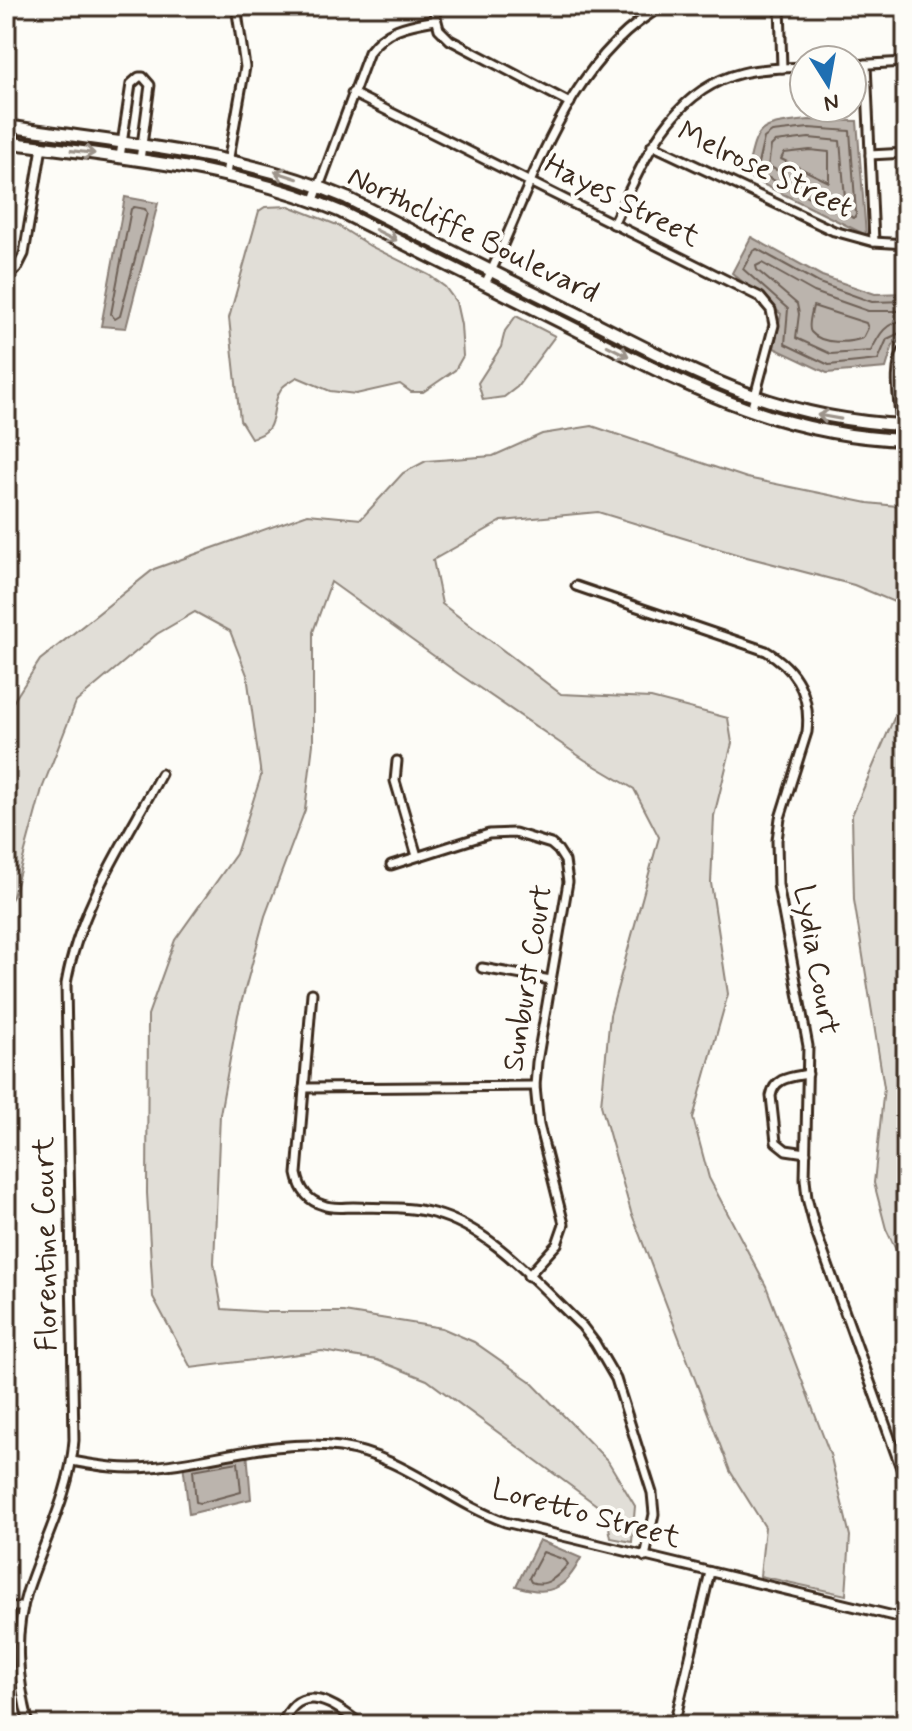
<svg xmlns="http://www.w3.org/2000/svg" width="912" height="1731" font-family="Mynerve,sans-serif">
<rect width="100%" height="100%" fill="#fdfcf7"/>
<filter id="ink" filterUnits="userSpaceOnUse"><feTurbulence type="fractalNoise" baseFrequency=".0125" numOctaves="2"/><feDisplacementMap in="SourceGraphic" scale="16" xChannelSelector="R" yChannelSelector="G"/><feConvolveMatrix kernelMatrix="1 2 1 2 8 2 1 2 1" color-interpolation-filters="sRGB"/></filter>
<g filter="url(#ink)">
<g fill="#e1ded7" stroke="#8e847a" stroke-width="2">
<path d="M289,206L337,225L370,246L429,275L445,287L456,302L461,325L463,356L455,370L423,392H411L400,384L356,394L330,391L297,377C292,381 284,384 281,389C268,409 281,432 251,438L240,420L229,318L259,211L265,207Z"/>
<polygon points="516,316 555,336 517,387 504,397 483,400 478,383 501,347 505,331"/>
<polygon points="592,426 747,478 868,503 906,507 906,607 854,585 739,555 598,512 502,521 433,560 442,604 561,694 651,698 728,718 732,743 714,816 711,883 728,994 693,1118 709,1178 766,1286 830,1454 850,1536 846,1595 760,1576 765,1527 730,1471 631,1212 601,1105 610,1015 659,837 634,789 585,760 459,674 331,582 313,632 313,744 305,810 265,916 238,1015 220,1114 214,1263 222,1309 265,1312 344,1312 442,1328 474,1342 530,1381 608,1461 635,1506 632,1542 611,1538 606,1512 427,1380 377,1360 322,1351 191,1368 153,1297 147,1193 148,1015 175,940 236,854 261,776 247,675 230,631 195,612 157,634 76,702 42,789 13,896 6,908 6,713 40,660 154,569 308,514 361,519 403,473 426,461 493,456 542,434"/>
<polygon points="906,700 906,1271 886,1229 874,1183 884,1087 854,900 852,815 894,718"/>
</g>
<g fill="#bbb4ad" stroke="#887d74" stroke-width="2">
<path d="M809,120L857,121L866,235L746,176C758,124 755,126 809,120Z"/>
<polygon points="125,197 158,203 126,328 101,326"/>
<polygon points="751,237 822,276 875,294 906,293 906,337 893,345 886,368 827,373 774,348 781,314 732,273"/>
<polygon points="247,1451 251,1499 189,1514 183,1463"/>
<path d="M539,1540L581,1558C565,1590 549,1597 516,1586Z"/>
</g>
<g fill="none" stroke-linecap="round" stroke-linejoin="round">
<g stroke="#6e6157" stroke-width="2">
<polygon points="809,128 850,131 856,214 854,218 756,172 764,138 772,132"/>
<polygon points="809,138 840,141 845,198 843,202 768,166 771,146 775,142"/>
<polygon points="810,150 829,152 829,182 781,159 784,153"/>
<polygon points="134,207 145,209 147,213 120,316 115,319 111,314 131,209"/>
<polyline points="906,301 872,302 819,283 757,249 753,251 743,269 788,309 785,344 829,365 878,360 887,339 906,330"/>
<path d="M813,306L866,323L868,328L863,338C849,343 822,345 811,332C807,327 812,312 813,306Z"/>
<path d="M906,311H868L814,292L762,263L756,266L757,270L797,304L799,314L796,338L831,354L871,351C879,335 885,322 906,320"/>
<polygon points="238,1462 241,1492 200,1503 196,1502 193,1470"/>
<path d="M543,1552L565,1560L568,1564C558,1576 547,1588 531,1582L529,1578Z"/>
</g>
<g stroke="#3b2a1e" stroke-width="13">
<g id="minor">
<polyline points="433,6 439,29 450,40 570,103"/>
<polyline points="780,6 782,68"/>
<polyline points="866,64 874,242"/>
<polyline points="852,65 906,62"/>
<polyline points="352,93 760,297 771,310 774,325 751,411"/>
<polyline points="652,145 834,231 874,242 906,244"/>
<polyline points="870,155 906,153"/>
<polyline points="120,157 131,84 139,77 143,77 150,85 140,160"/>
<polyline points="226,174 245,67 236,6"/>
<path d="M314,200L369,52C386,28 408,25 436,20"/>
<path d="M613,224C644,163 668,91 742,73C762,68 783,68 804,67"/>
<polyline points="6,277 17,268 24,254 42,147"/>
<path d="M485,284C532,189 564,61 663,6"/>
<path d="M902,440C902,411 889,371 906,346"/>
<path d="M576,586L766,651C797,669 811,697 807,732L780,818L777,840L778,885L808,1046L805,1179L807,1198L816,1232L906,1482"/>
<polyline points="397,761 395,781 417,856"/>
<polyline points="391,865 489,834 515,833 551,844 558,850 565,861 568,882 537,1062 535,1086 539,1125 564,1224 557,1244 528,1276"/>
<polyline points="482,968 551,980"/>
<path d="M312,993L297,1174C300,1189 308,1201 323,1205C332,1209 344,1207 353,1207C380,1208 407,1206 433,1213C492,1228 538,1285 582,1326L595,1343L616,1379L652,1493L654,1514L645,1557"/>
<polyline points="304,1088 535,1086"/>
<path d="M806,1153L786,1150L776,1142L771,1096C774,1077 792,1077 808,1074"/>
<path d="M72,1461C99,1466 124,1470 151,1467C213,1461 277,1438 340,1447C403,1456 447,1501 505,1522L906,1619"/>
<polyline points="6,1607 23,1607"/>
<path d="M29,1725C18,1681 13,1636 27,1592C44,1540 70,1495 74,1440L66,984C79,908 125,841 161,774"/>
<path d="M282,1725C300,1678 336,1705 362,1725"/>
<polyline points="674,1725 710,1572"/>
<polyline points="905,1725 906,1717"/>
</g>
</g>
<g stroke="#3b2a1e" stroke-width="16">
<g id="secondary">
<path d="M6,126C122,144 238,151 347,198C423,237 499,275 576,313C689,370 775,420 906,425"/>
<path d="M6,142C120,158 235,166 341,212C417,250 493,288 569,326C682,383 776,436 906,440"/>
</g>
</g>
<use href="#minor" stroke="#fdfcf7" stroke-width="7"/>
<use href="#secondary" stroke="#fdfcf7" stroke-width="10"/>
</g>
<defs><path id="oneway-shaft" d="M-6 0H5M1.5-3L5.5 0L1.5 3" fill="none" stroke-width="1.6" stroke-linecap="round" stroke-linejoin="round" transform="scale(2)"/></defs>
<g stroke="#9c938a">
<use href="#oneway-shaft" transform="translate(83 152) rotate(7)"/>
<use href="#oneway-shaft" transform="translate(286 175) rotate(-162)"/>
<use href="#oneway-shaft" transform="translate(386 235) rotate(27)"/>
<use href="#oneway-shaft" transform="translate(618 351) rotate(27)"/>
<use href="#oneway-shaft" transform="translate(829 417) rotate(-170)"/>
</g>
</g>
<g text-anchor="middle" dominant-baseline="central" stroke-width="8" stroke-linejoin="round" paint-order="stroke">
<g font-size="30" fill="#3b2a1e" stroke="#fdfcf7">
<text transform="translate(765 170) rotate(25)">Melrose Street</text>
<text transform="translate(622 201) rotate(27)">Hayes Street</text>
<text transform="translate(473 235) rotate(26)">Northcliffe Boulevard</text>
<text transform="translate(816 960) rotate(80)">Lydia Court</text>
<text transform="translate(528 978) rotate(-81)">Sunburst Court</text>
<text transform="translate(46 1244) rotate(-91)">Florentine Court</text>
<text transform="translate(586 1514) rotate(15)">Loretto Street</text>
</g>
</g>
<rect width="912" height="1731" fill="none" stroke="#fdfcf7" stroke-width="32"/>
<rect x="16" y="16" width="880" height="1699" fill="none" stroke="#3b2a1e" stroke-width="3" filter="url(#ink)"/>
<g transform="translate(828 84) rotate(169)"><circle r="38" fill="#fdfcf7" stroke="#afa8a0" stroke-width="2"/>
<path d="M0-6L14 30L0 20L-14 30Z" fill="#1f6fb2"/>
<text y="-12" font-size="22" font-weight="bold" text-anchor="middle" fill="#3b2a1e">N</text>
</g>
</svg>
